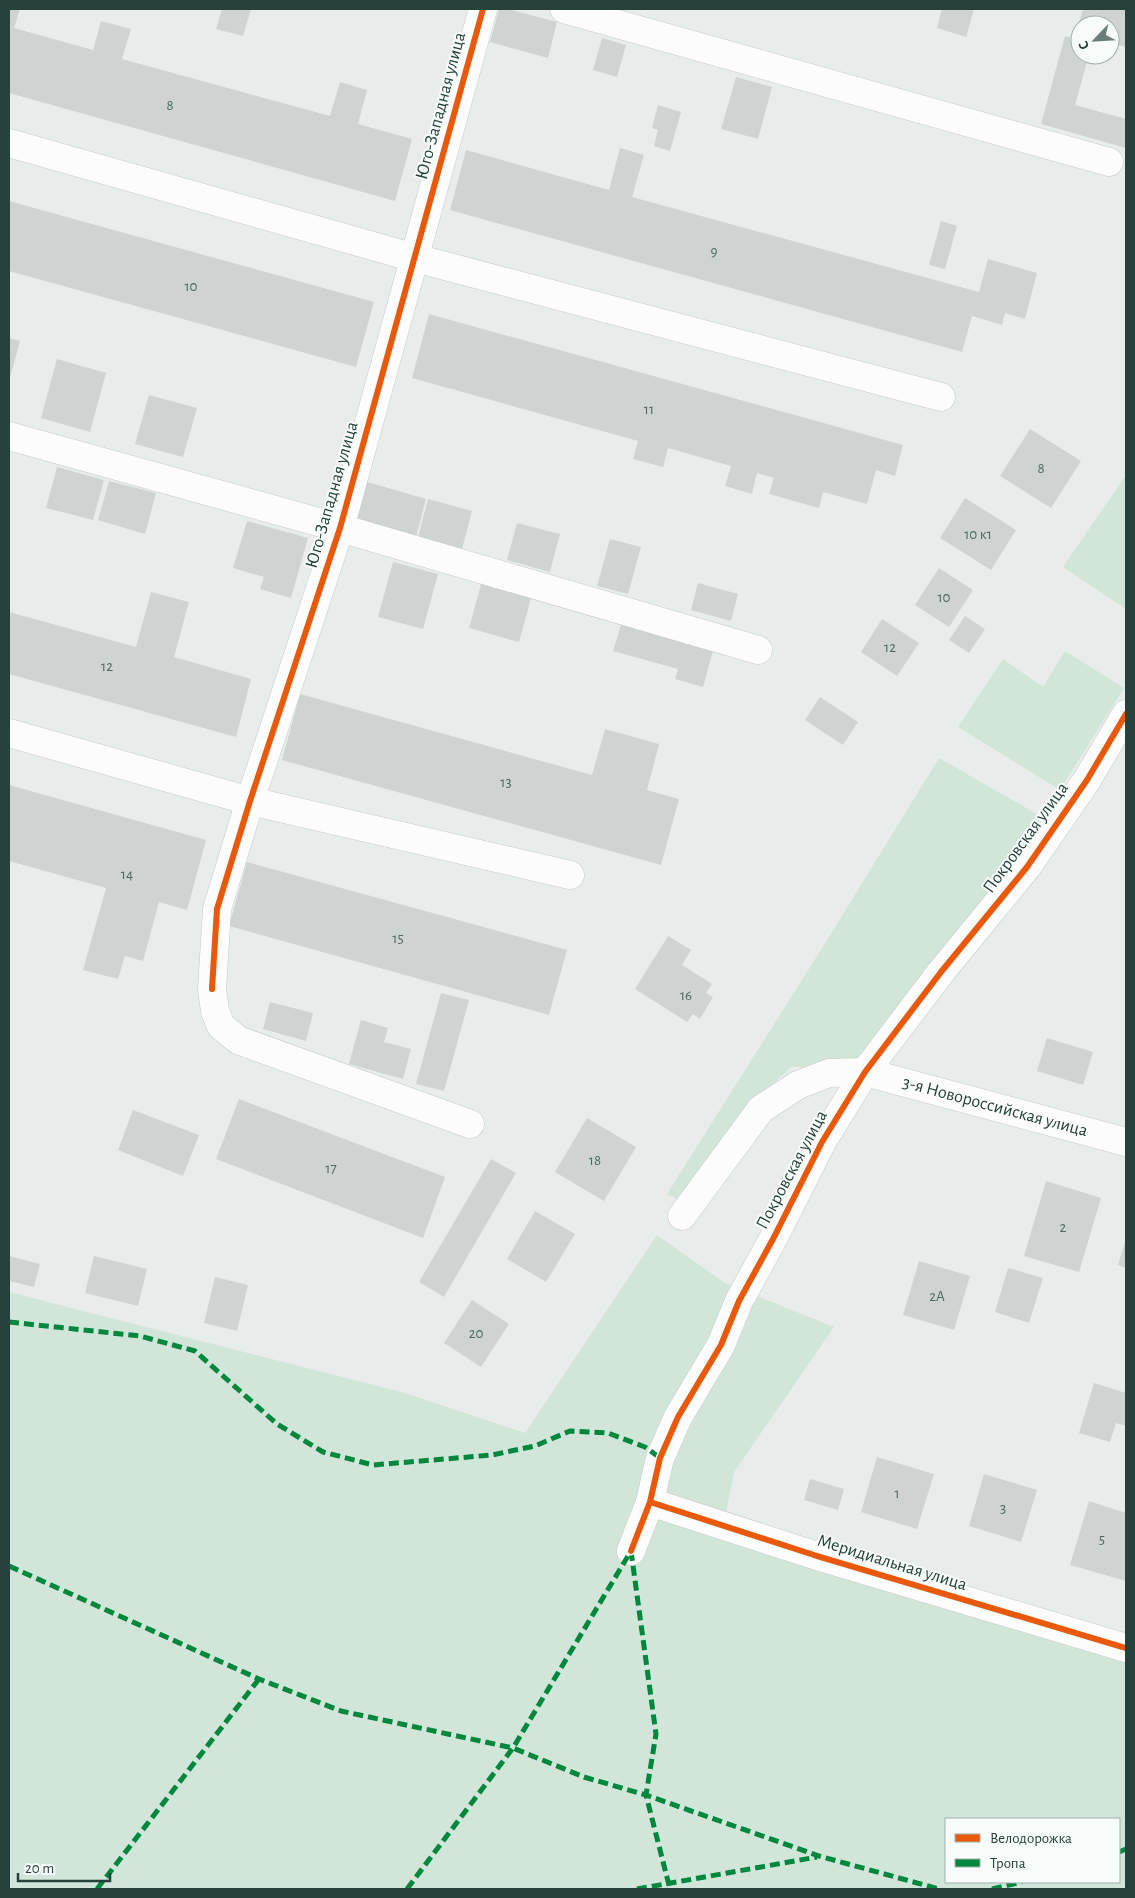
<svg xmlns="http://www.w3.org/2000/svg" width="1135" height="1898" font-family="'Alegreya Sans',sans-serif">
<rect width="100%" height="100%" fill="#e8edeb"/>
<g fill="#d1e6d8" fill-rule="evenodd">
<polygon points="1126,475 1126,609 1063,567"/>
<polygon points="1065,651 1124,688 1060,790 958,727 1003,659 1043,687"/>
<polygon points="939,758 1042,817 992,894 855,1067 791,1067 766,1090 684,1203 667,1194 829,937"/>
<path d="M657,1235L725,1283L834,1327L734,1472L721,1539L1126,1655V1889H9V1292L405,1393L525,1433ZM946,1819H1119V1882H946Z"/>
</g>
<g fill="#cfd4d2">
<polygon points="9,9 20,9 14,28 93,50 101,21 131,29 122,59 330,116 340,82 367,90 358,124 412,139 395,201 9,93"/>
<polygon points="222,9 251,9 243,36 216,29"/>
<polygon points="499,9 508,9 557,22 548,58 490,42"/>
<polygon points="942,9 974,9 966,37 937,28"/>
<polygon points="1083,9 1126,9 1126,47 1110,43 1110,25 1080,25 1080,34 1076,33"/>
<polygon points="1065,36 1080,40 1080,55 1089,55 1075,105 1126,119 1126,148 1041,124"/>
<polygon points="602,38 626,45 617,77 593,70"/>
<polygon points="736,77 772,87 758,139 721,129"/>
<polygon points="658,105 681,112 670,151 654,146 658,130 652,128"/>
<polygon points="620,148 644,155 632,197 979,292 988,259 1037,273 1025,319 1005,313 1002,325 972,316 962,352 450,210 466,150 609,190"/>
<polygon points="9,201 374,302 356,367 9,271"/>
<polygon points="941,221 957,226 945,269 929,265"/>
<polygon points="429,314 903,445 895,476 876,470 867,504 823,492 819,508 769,494 774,478 757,473 752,494 725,486 731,466 668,448 663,467 633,459 638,441 412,378"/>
<polygon points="9,338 20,341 9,381"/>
<polygon points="57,359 106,373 90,432 41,418"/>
<polygon points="149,395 197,408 183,457 135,444"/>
<polygon points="1030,429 1081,461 1051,508 1000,476"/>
<polygon points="57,467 104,480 93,520 46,508"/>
<polygon points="109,481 156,493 145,534 98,520"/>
<polygon points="364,481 426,499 416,537 353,520"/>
<polygon points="965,498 1016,530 991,570 940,538"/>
<polygon points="428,499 472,511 462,549 418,537"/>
<polygon points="247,521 308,538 291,598 260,589 264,577 233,568"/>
<polygon points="517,523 560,534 550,572 507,560"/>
<polygon points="610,539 641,547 628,594 597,586"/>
<polygon points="393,562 438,574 423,629 378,617"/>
<polygon points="939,568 973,590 949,627 915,605"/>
<polygon points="698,583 738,594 731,621 691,610"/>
<polygon points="481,584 531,598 519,642 469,628"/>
<polygon points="151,592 189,602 174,657 251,679 236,737 9,674 9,612 136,647"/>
<polygon points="965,616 985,629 969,653 949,640"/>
<polygon points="882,619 919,643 897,676 861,652"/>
<polygon points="622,622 714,647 703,687 675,679 678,669 613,651"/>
<polygon points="300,694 592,775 605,729 659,744 647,790 679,799 661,865 282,760"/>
<polygon points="820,697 858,722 843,745 805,720"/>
<polygon points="9,785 206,840 187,910 159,902 143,961 125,956 118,979 83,970 106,888 9,861"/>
<polygon points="247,862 567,950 549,1015 229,926"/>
<polygon points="668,936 691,950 682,965 712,984 706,993 713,997 700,1019 693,1014 687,1022 635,989"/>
<polygon points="441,993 469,1000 444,1091 416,1084"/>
<polygon points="270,1002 313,1013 306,1041 263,1029"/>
<polygon points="361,1020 388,1028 384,1042 411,1049 403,1079 349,1064"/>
<polygon points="1047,1038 1093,1052 1083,1085 1037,1071"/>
<polygon points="239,1099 445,1177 423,1238 216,1159"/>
<polygon points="133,1110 199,1135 183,1176 118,1150"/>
<polygon points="587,1118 636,1147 604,1201 555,1172"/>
<polygon points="491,1159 516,1173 444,1297 419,1282"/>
<polygon points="1046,1181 1101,1198 1079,1272 1024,1256"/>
<polygon points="535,1211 575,1234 546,1282 507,1259"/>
<polygon points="1126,1239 1126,1268 1118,1265"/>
<polygon points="9,1256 40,1264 34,1287 9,1281"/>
<polygon points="94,1256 147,1269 138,1306 85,1293"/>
<polygon points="919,1261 970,1276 954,1330 903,1315"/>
<polygon points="1008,1268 1043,1278 1029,1323 995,1312"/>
<polygon points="215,1277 248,1285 237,1331 204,1323"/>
<polygon points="472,1300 509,1324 481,1367 444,1343"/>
<polygon points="1094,1383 1126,1393 1126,1426 1116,1423 1110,1442 1079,1433"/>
<polygon points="877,1457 934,1474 917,1529 861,1512"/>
<polygon points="984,1474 1037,1490 1021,1542 969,1526"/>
<polygon points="810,1479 844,1489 838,1510 804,1500"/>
<polygon points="1089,1501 1126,1513 1126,1581 1070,1565"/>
</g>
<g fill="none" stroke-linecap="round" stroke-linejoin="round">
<g stroke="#c5cac8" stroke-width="29">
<g id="minor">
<polyline points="564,9 1109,162"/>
<polyline points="9,143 415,258 941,397"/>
<polyline points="9,436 340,528 758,650"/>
<polyline points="9,733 250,801 570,875"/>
<polyline points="470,1124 238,1040 221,1026 215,1011 212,989 217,909 250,801 340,528 483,9"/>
<path id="s1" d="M682,1216L761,1109L798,1085L829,1073L865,1072L1126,1142"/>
<polyline points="650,1502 814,1555 1126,1648"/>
<polyline points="631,1551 650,1502 660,1458 678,1417 721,1345 739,1301 773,1239 822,1142 865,1072 941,972 1027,867 1087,780 1126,714"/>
</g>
</g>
<use href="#minor" stroke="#fcfcfc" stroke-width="28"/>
<g stroke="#00873e" stroke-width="5" stroke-dasharray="10 5" stroke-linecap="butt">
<polyline points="9,1322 140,1336 195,1351 277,1424 323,1452 373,1465 492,1455 535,1446 570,1431 608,1433 645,1447 660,1458"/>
<polyline points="631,1551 656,1734 646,1795 670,1889"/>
<polyline points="9,1566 259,1679 341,1711 513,1748 584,1777 646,1795 819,1856 939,1889"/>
<polyline points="1119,1852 1126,1849"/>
<polyline points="97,1889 259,1679"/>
<polyline points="407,1889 513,1748 631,1551"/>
<polyline points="637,1889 817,1857"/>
<polyline points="992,1889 1022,1882"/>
</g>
<g stroke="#f7fbf9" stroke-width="9">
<g id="cycleway">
<polyline points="212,989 217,909 250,801 340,528 483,9"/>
<polyline points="650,1502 814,1555 1126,1648"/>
<polyline points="631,1551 650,1502 660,1458 678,1417 721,1345 739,1301 773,1239 822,1142 865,1072 941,972 1027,867 1087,780 1126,714"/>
</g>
</g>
<use href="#cycleway" stroke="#e8590c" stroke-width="6"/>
</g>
<g text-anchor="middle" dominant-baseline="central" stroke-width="4" stroke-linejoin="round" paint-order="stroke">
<g font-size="15" fill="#506761">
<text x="170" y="105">8</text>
<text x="714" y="251">9</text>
<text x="191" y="286">10</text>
<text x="649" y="409">11</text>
<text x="1041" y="468">8</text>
<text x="978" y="534">10 к1</text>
<text x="944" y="597">10</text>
<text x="890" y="647">12</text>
<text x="107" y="666">12</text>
<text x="506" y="782">13</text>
<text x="127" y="874">14</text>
<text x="398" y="938">15</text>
<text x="686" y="995">16</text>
<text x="595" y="1160">18</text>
<text x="331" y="1168">17</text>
<text x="1063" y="1227">2</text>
<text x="937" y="1296">2А</text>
<text x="476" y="1333">20</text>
<text x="897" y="1493">1</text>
<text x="1003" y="1508">3</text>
<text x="1102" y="1539">5</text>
</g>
<g font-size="18" fill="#24423a" stroke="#f7fbf9">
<text transform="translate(441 106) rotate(-75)">Юго-Западная улица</text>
<text transform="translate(332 495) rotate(-74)">Юго-Западная улица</text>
<text transform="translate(1026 838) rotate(-54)">Покровская улица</text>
<text stroke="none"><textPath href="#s1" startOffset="381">3-я Новороссийская улица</textPath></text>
<text transform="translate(792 1170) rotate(-62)">Покровская улица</text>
<text transform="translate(892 1563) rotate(17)">Меридиальная улица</text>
</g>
</g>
<rect width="1135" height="1898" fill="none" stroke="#24423a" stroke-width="20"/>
<rect x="945" y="1818" width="175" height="65" fill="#f7fbf9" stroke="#a3b1ad"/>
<rect x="955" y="1834" width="25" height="8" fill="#e8590c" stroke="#a3b1ad"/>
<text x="990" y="1843" font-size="15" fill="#24423a">Велодорожка</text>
<rect x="955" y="1859" width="25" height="8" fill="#00873e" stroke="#a3b1ad"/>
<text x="990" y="1868" font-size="15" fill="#24423a">Тропа</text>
<g transform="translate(1095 40) rotate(245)"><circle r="24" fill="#f7fbf9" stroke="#a3b1ad"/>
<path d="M0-4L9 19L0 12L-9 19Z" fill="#697e78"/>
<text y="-8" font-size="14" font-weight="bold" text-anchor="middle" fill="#24423a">С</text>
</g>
<path d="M18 1873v8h92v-8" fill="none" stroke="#24423a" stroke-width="2.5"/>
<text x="25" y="1873" font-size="15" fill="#24423a" stroke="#f7fbf9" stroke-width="4" paint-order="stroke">20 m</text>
</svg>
